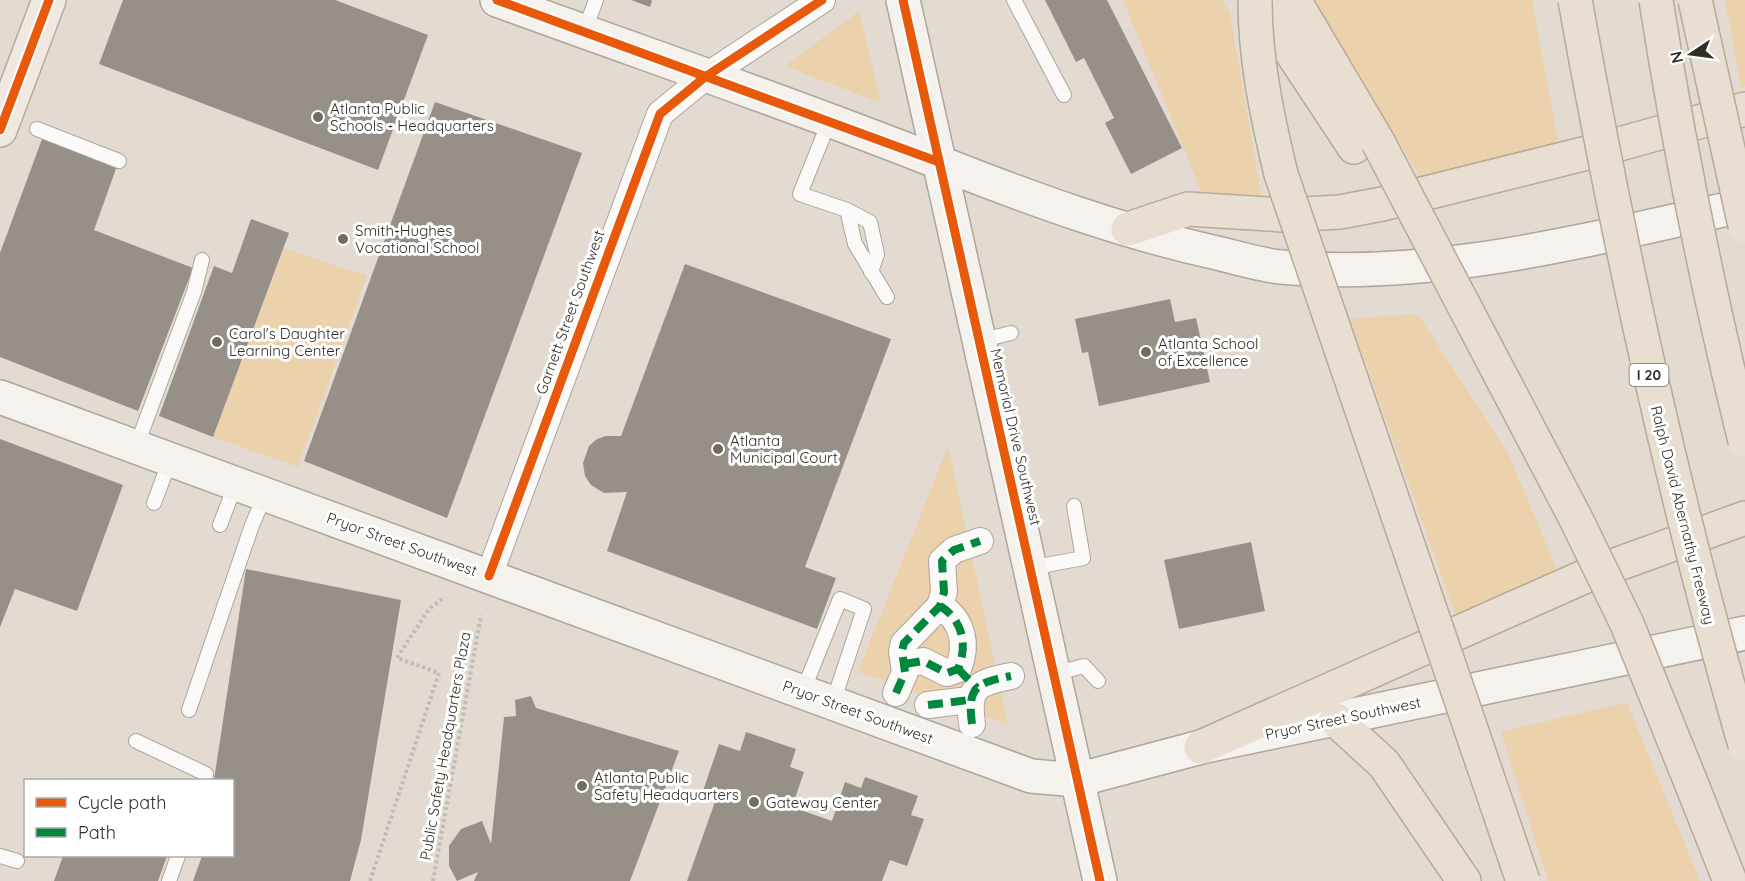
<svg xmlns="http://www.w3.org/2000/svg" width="1745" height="881" font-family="Quicksand,sans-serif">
<rect width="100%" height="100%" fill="#e3dbd1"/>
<g fill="#ecd1ad">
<polygon points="1123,0 1222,0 1230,13 1262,200 1203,196"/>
<polygon points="1312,0 1532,0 1558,141 1421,178"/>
<polygon points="1725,0 1745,0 1745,86 1741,88"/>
<polygon points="859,11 881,103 785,66"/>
<polygon points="284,248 367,276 298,467 213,437"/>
<polygon points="1418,314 1509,455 1560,577 1455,614 1350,319"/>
<polygon points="948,446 1008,724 858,672"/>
<polygon points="1627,702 1700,881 1548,881 1501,732"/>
</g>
<g fill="#969088">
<polygon points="123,0 335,0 428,35 378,170 99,64"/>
<polygon points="631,0 652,0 650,7"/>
<polygon points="1045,0 1107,0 1182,148 1131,174 1105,123 1114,118 1084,58 1076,62"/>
<polygon points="435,102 582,153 447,518 304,461"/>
<polygon points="42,139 117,166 94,230 193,268 138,411 0,357 0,253"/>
<polygon points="251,219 289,233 213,437 159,416 214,266 232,273"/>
<polygon points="685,264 891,339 805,567 836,578 817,629 607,551 627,492 604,493 591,485 585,476 583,463 589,446 597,439 606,436 621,436"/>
<polygon points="1170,299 1175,322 1196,318 1210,382 1099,406 1088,352 1082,353 1075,319"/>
<polygon points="0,439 123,485 77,611 15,589 0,627"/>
<polygon points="1251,542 1265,611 1179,629 1164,560"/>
<polygon points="246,569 401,600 361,840 350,881 193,881 202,856 232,856 232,780 214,780"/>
<polygon points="531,696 536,708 679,751 630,881 474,881 478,872 457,881 449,866 449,846 461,829 482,821 491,844 504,717 516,716 515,700"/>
<polygon points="746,732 796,749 790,767 804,772 792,807 832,821 845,782 861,788 865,777 918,796 911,815 924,819 907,866 890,860 882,881 687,881 717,796 703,791 719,744 740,751"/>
<polygon points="63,856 167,856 158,881 54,881"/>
</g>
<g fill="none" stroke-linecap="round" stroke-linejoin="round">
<g stroke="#aca69e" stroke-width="16">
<g id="lane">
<polyline points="1014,0 1064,95"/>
<polyline points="584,32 596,0"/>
<polyline points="829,122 800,194 847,210 870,222 877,254 871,272"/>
<polyline points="37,129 119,161"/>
<polyline points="847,210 855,244 887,297"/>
<polyline points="979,341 1011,333"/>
<polyline points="136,447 194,292 202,260"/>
<polyline points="154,503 170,460"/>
<polyline points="220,525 236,483"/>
<polyline points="1030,568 1083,558 1074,506"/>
<polyline points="1053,674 1084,666 1098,681"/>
<polyline points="803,691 840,599 864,609 833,702"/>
<polyline points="189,710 251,528 265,494"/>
<polyline points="136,741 206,774 205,777"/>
<polyline points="0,856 17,861"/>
<polyline points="169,881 178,856"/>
</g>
</g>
<g stroke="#aca69e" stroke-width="28">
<g id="street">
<polyline points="489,576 660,114 705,77 822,0"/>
<path d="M905,664L923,661L947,673L958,669C968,645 963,620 940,606"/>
<polyline points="896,693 905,672 902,651 904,643 940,606 944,592 942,561 954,550 980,541"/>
<polyline points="928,705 969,700"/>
<path d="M972,724C967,687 976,683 1011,676"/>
</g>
</g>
<g stroke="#aca69e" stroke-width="36">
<g id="secondary">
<path d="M497,0C644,54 793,104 938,162C1029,198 1122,232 1217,253C1238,258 1260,265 1281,267C1438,281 1593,238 1745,205"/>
<polyline points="903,0 1100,881"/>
<polyline points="0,397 1031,776 1077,780 1201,747 1745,633"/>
</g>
</g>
<g stroke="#b7aa98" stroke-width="36">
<polyline id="primary" points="0,130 49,0"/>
</g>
<g stroke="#b7aa98" stroke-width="36">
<g id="highway">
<polyline points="1257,0 1354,147"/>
<polyline points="1294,0 1378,142"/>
<polyline points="1128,229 1188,209 1283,215 1340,212 1382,204 1591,152 1745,109"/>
<polyline points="1336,720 1384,764 1464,881"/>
<polyline points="1201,747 1588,575 1745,518"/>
<polyline points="1694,790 1730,881"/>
</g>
</g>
<g stroke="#bfbcb7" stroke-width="4" stroke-dasharray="3 3" stroke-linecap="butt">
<polyline points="370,881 439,673 397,658 429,609 445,597"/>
<polyline points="433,881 481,615"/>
</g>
<use href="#lane" stroke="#fbfaf8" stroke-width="14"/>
<use href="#street" stroke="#fbfaf8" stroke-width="26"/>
<use href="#secondary" stroke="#f5f2ed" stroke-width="33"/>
<use href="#primary" stroke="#f0e9e1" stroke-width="33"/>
<use href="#highway" stroke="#e8ded1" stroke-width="33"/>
<g stroke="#b7aa98" stroke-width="36" stroke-linecap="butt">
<g id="highway-bridge">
<path d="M1255,0C1255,59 1267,116 1281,174L1523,881"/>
<path d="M1575,0C1620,251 1674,500 1745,745"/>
<path d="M1656,0C1679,148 1709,295 1745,441"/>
<polyline points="1695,0 1745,226"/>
<polyline points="1378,142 1576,519 1627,624 1694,790"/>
</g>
</g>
<use href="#highway-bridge" stroke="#e8ded1" stroke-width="33"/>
<g stroke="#00873e" stroke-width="8" stroke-dasharray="15 8" stroke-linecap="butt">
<path d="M905,664L923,661L947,673L958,669C968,645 963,620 940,606"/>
<polyline points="958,669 977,688"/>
<polyline points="896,693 905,672 902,651 904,643 940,606 944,592 942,561 954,550 980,541"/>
<polyline points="928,705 969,700"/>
<path d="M972,724C967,687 976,683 1011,676"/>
</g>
<g stroke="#fff" stroke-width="13">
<g id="cycleway">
<polyline points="497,0 939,162"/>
<polyline points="903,0 1100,881"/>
<polyline points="0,130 49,0"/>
<polyline points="489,576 660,114 705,77 822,0"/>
</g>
</g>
<use href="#cycleway" stroke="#e8590c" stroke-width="9"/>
</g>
<g fill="#716b62" stroke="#fff" stroke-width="2">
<circle cx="318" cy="117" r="6"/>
<circle cx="343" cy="239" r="6"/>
<circle cx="217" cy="342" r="6"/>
<circle cx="1146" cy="352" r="6"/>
<circle cx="718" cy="449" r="6"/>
<circle cx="582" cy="786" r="6"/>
<circle cx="754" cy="802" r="6"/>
</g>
<g text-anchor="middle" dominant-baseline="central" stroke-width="6" stroke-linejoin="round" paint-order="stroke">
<rect fill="#fff" stroke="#706d67" stroke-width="1.5" x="1629.5" y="364" width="39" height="22" rx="4.5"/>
<g font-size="14" font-weight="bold" fill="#332e26">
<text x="1649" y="375">I 20</text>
</g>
<g font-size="15" fill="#332e26" stroke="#fff" text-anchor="start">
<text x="330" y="108">Atlanta Public<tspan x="330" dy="17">Schools - Headquarters</tspan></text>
<text x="355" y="230">Smith-Hughes<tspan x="355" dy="17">Vocational School</tspan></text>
<text x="229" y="333">Carol's Daughter<tspan x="229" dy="17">Learning Center</tspan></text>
<text x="1158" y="343">Atlanta School<tspan x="1158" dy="17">of Excellence</tspan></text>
<text x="730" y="440">Atlanta<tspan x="730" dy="17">Municipal Court</tspan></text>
<text x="594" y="777">Atlanta Public<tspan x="594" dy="17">Safety Headquarters</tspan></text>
<text x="766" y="802">Gateway Center</text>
</g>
<g font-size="15" fill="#332e26" stroke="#fff">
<text transform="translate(570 312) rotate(-70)">Garnett Street Southwest</text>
<text transform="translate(1016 437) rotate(77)">Memorial Drive Southwest</text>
<text transform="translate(1683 515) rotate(76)">Ralph David Abernathy Freeway</text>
<text transform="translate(402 544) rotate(20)">Pryor Street Southwest</text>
<text transform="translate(858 712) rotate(20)">Pryor Street Southwest</text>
<text transform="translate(1343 718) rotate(-12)">Pryor Street Southwest</text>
<text transform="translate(445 746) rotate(-80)">Public Safety Headquarters Plaza</text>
</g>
</g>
<rect x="24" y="779" width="210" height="78" fill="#ffffff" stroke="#adaba8" stroke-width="1.5"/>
<rect x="36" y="798" width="30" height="9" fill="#e8590c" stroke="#adaba8" stroke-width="1.5"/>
<text x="78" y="809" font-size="18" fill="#332e26">Cycle path</text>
<rect x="36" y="828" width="30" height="9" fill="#00873e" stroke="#adaba8" stroke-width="1.5"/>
<text x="78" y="839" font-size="18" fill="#332e26">Path</text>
<g transform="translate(1691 54) rotate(257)" stroke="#ffffff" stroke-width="4.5" paint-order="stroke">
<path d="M0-4.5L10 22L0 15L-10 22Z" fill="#332e26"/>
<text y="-9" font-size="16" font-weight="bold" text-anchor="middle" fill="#332e26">N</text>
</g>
</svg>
